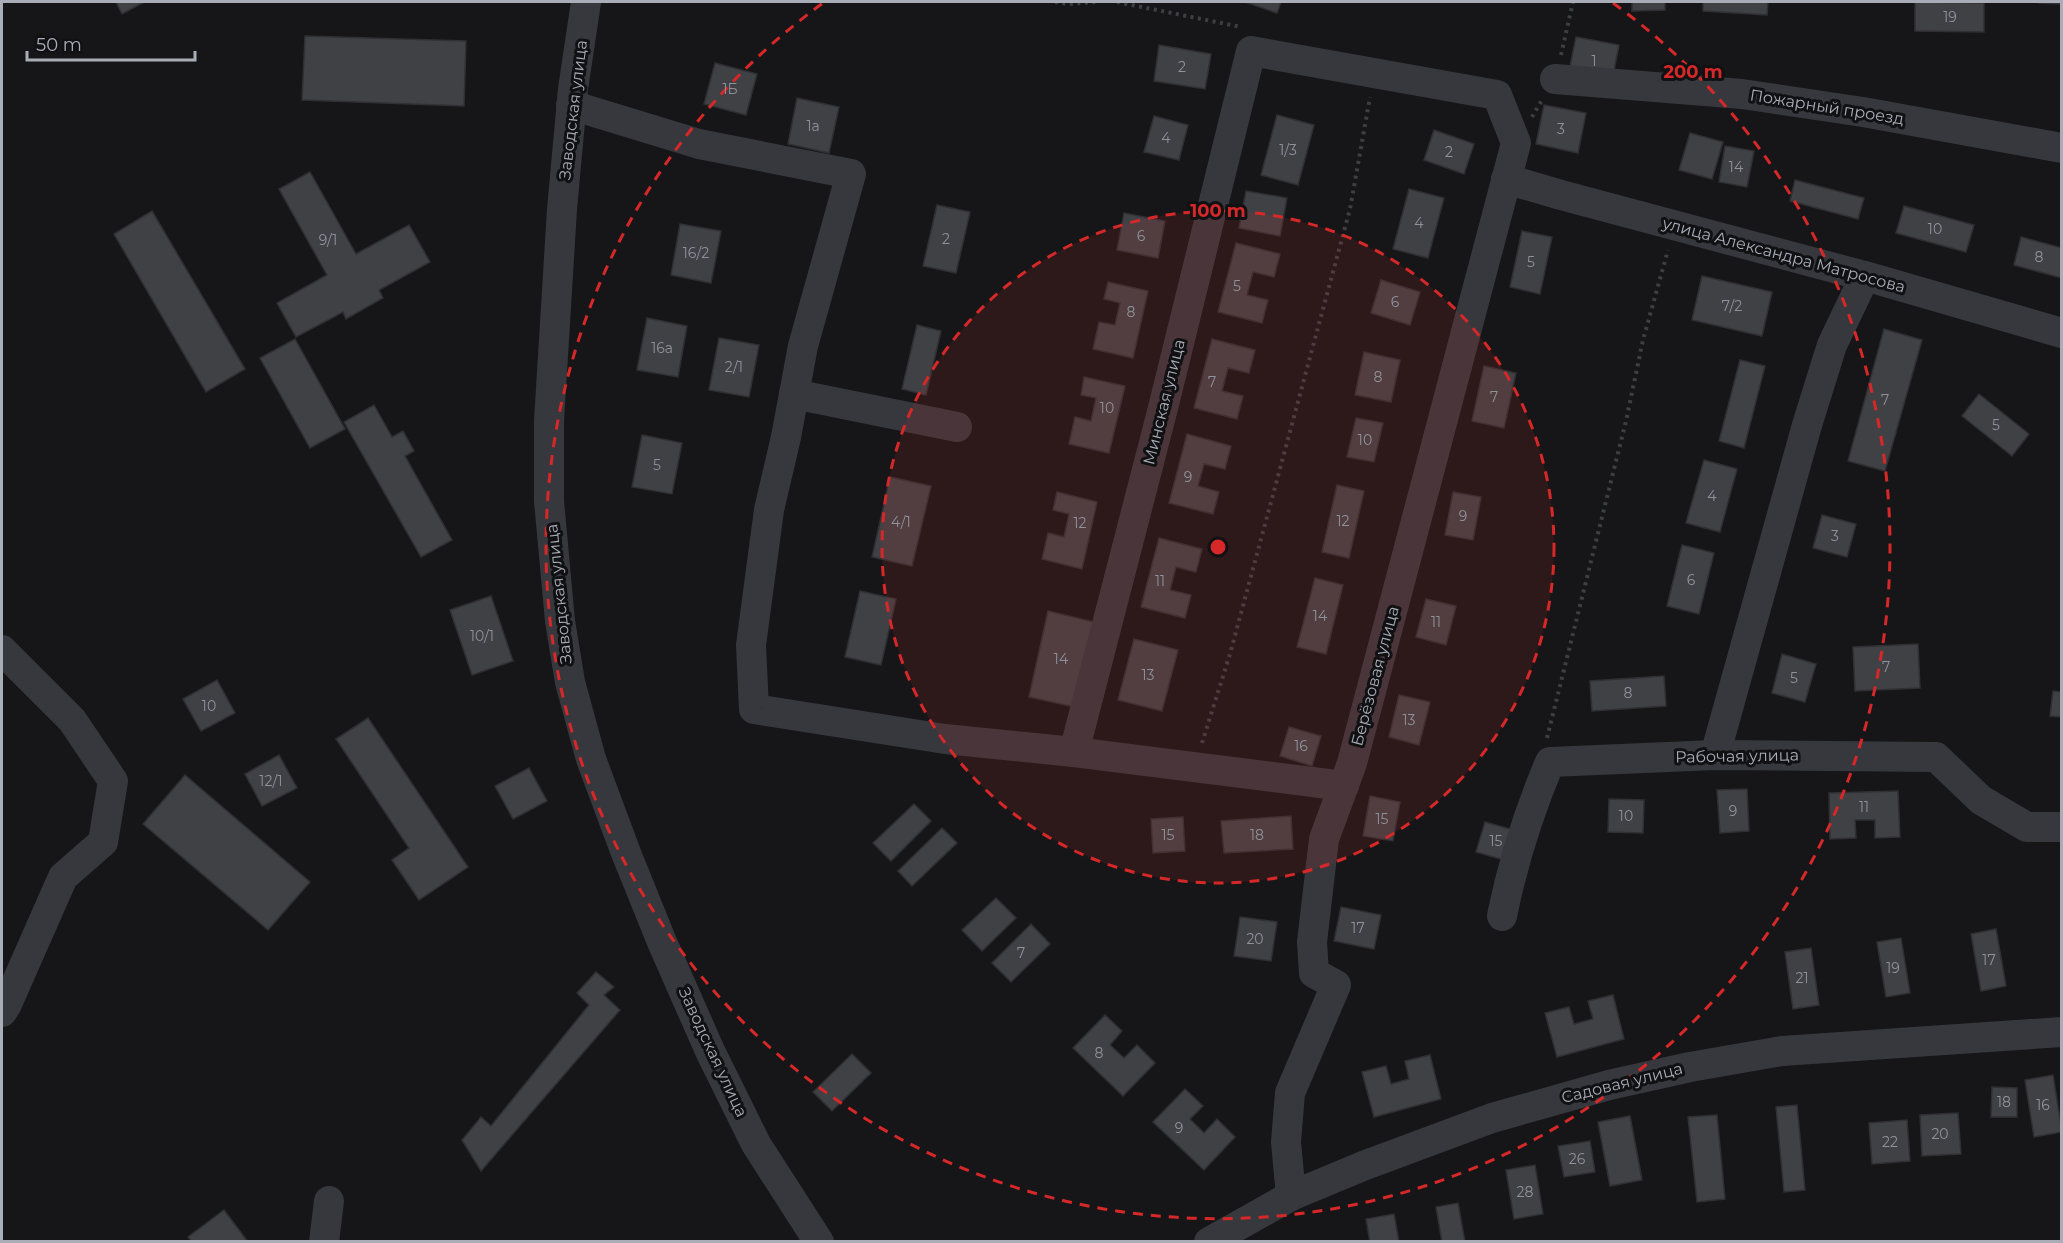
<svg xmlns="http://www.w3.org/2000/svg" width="2063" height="1243" font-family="Montserrat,sans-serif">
<rect width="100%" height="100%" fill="#161618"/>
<g fill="#404145" stroke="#303034" stroke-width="1.5">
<polygon points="116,2 144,2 122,14"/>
<polygon points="1245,2 1281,2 1277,13"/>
<polygon points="1632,2 1665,2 1665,10 1632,11"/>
<polygon points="1703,2 1768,2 1767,15 1703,11"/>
<polygon points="1915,2 1984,3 1984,32 1915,31"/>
<polygon points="2039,2 2062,2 2062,4 2039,3"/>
<polygon points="305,36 466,41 464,106 302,100"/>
<polygon points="1576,37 1619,45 1612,81 1568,76"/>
<polygon points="1159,45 1211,54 1205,89 1154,81"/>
<polygon points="715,63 757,74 746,115 704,104"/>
<polygon points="797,98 839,107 829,153 788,144"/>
<polygon points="1544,105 1586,113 1578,153 1536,144"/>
<polygon points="1277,115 1314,125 1298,185 1261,175"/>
<polygon points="1154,116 1188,125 1179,160 1144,152"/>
<polygon points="1434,130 1474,144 1464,174 1424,160"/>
<polygon points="1690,133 1723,142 1712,179 1679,170"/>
<polygon points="1725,146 1754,151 1747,187 1719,182"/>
<polygon points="310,172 356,254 409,225 430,262 379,290 383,298 346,319 343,312 296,337 277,303 327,275 279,189"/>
<polygon points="1795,180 1864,198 1858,219 1790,201"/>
<polygon points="1409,189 1444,198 1428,258 1393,249"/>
<polygon points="1246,191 1287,198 1280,236 1239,228"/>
<polygon points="937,205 970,212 956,273 923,266"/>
<polygon points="1904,206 1974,225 1966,252 1896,233"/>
<polygon points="152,211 245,369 206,392 114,234"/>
<polygon points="1124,213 1165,221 1158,258 1117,250"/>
<polygon points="680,224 721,231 711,283 671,275"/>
<polygon points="1522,231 1552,237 1540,294 1510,287"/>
<polygon points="2021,237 2062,248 2062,278 2014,265"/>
<polygon points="1236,243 1280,254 1274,277 1253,272 1247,295 1268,300 1262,323 1218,312"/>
<polygon points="1702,276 1772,292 1762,336 1692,320"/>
<polygon points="1381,280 1420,292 1410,325 1371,313"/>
<polygon points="1108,282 1148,291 1133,358 1093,349 1099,322 1115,325 1120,303 1104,299"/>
<polygon points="647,318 687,326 678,377 637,370"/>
<polygon points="917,325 941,331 926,395 902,389"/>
<polygon points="1884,329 1922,340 1885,471 1848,461"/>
<polygon points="719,338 759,345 749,397 709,390"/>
<polygon points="295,339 345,429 310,448 260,358"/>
<polygon points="1212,339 1255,350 1249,373 1228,368 1222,391 1243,396 1237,419 1194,408"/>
<polygon points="1364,352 1400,360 1391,402 1355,395"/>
<polygon points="1740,360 1765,366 1744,448 1719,441"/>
<polygon points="1484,366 1516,373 1504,428 1472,421"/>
<polygon points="1084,377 1125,386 1109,453 1069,444 1075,417 1091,421 1096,398 1081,395"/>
<polygon points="1979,394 2029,434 2012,456 1962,416"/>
<polygon points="374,405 392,437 403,431 414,451 405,456 452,540 421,557 344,422"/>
<polygon points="1356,418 1383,423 1374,462 1347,457"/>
<polygon points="1187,434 1231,446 1225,469 1204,464 1198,486 1219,492 1213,514 1169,503"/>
<polygon points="642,435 682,443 672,494 632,487"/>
<polygon points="1704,460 1737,469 1720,532 1686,523"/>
<polygon points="890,477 931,486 912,566 872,557"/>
<polygon points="1337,485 1364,491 1349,558 1322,552"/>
<polygon points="1057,492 1097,502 1082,569 1042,559 1048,533 1064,537 1069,514 1053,510"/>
<polygon points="1453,492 1481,497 1473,540 1445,535"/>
<polygon points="1822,515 1856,524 1847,557 1813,548"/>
<polygon points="1159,538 1202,549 1196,572 1176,567 1170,590 1191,595 1185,618 1141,607"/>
<polygon points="1682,545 1714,553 1699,614 1667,606"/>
<polygon points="1315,578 1343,585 1326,654 1297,647"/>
<polygon points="860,591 896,599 881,665 845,657"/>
<polygon points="491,596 513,661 472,675 450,610"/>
<polygon points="1426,599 1456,606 1446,645 1416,637"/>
<polygon points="1048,611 1094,622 1075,707 1029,697"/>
<polygon points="1134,639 1178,650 1162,711 1118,700"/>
<polygon points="1918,644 1920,688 1855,691 1853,647"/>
<polygon points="1782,654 1816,664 1805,702 1772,693"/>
<polygon points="1664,676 1666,706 1592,711 1590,681"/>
<polygon points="217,680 235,713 201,731 183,699"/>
<polygon points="2053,691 2062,692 2062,717 2050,716"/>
<polygon points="1399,695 1430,702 1419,745 1389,737"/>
<polygon points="368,718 468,867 419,900 392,860 409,848 336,739"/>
<polygon points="1289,727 1321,736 1312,766 1280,756"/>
<polygon points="279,755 297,788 262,806 245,774"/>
<polygon points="529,768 547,801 513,819 495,786"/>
<polygon points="185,775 310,882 268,930 143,824"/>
<polygon points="1747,789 1749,831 1720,833 1717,790"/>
<polygon points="1898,791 1900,837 1875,838 1875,820 1855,820 1856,838 1830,839 1829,793"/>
<polygon points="1370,796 1400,802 1393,841 1363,836"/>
<polygon points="1609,799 1644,800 1643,833 1608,832"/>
<polygon points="914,804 931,821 891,861 873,843"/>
<polygon points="1291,816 1293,849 1224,853 1221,821"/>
<polygon points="1183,817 1185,851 1153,853 1151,819"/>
<polygon points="1485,822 1517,831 1508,861 1476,852"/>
<polygon points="942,828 957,843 912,886 898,871"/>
<polygon points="996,898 1016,918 982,951 962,930"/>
<polygon points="1341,907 1381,915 1374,949 1334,941"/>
<polygon points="1240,917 1277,922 1271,961 1234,956"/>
<polygon points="1031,924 1050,944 1011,982 992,963"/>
<polygon points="1996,929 2006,986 1981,991 1971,934"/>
<polygon points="1901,938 1910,993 1886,997 1877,942"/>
<polygon points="1811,948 1819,1005 1793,1009 1785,952"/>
<polygon points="596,972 614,987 604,995 620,1010 481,1171 462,1140 481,1117 491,1126 589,1005 577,993"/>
<polygon points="1613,995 1624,1039 1557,1057 1545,1013 1569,1007 1574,1024 1593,1019 1588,1001"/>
<polygon points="1105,1015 1122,1031 1110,1045 1124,1058 1137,1045 1155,1063 1123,1096 1073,1048"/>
<polygon points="852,1054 871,1073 832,1111 813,1092"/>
<polygon points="1430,1055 1441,1099 1374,1117 1362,1072 1386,1066 1391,1084 1409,1079 1405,1061"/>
<polygon points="2053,1075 2062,1132 2034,1137 2025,1080"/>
<polygon points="1992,1087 2017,1088 2017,1117 1991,1117"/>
<polygon points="1185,1089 1203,1106 1190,1119 1204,1133 1217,1119 1235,1137 1204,1170 1153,1122"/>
<polygon points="1797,1105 1805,1190 1784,1192 1776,1107"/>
<polygon points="1958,1113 1961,1154 1922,1156 1920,1115"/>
<polygon points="1717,1115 1725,1199 1697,1202 1688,1117"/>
<polygon points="1630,1116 1642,1180 1610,1186 1598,1122"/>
<polygon points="1907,1120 1910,1161 1872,1164 1869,1123"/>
<polygon points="1590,1141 1595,1172 1564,1177 1558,1146"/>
<polygon points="1535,1165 1543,1214 1514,1219 1506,1170"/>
<polygon points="1458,1203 1465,1242 1442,1242 1436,1207"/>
<polygon points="224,1210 248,1242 192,1242 188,1237"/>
<polygon points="1394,1214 1399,1242 1370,1242 1366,1219"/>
</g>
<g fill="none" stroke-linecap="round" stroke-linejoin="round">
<g stroke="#3d3f44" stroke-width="4" stroke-dasharray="3 4.5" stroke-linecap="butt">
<polyline points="1055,2 1068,4 1097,2"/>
<polyline points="1117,2 1241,27"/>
<polyline points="1561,55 1573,2"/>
<polyline points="1532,117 1542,100"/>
<polyline points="1547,738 1626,421 1643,340 1668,250"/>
<polyline points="1202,743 1230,654 1350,209 1370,97"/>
</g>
<g stroke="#37383d" stroke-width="30">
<polyline points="586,2 573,89 562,209 549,421 549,501 560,621 570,682 591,759 626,853 662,942 710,1051 756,1144 819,1242"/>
<polyline points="1555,79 1742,94 1863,112 2062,148"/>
<polyline points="571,105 699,144 851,174 803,346 786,437 769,510 751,645 754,709 945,739 1074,752 1344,786"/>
<polyline points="1506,179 1561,195 1872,278 2062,333"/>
<polyline points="794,394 957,427"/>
<polyline points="2,650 72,720 113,781 103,842 63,877 7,1004 2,1012"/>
<polyline points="1074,752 1163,408 1251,51 1497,95 1516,143 1352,763 1324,839 1312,942 1314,973 1336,985 1290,1093 1286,1142 1291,1196"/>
<polyline points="1715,755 1807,425 1832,345 1865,276"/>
<path d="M1502,916C1513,861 1528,814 1550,762L1715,755L1936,757L1981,800L2027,827H2062"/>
<polyline points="324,1242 329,1201"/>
<polyline points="1209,1242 1291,1196 1363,1166 1492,1118 1609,1085 1690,1067 1782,1051 2062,1032"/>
</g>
</g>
<circle cx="1218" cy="547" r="336" fill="#d62828" fill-opacity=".12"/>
<g fill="none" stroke="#d62828" stroke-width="3" stroke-dasharray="10 8">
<circle cx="1218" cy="547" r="336"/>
<path d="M1613 3A672 672 0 1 1 823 3"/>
</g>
<g text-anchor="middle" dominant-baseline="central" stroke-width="6" stroke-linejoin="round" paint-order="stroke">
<g font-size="14" fill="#8e929b">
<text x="1950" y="17">19</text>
<text x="1594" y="61">1</text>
<text x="1182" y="67">2</text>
<text x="730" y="89">1Б</text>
<text x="813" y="126">1а</text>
<text x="1561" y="129">3</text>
<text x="1166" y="138">4</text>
<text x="1288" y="150">1/3</text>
<text x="1449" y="152">2</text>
<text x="1736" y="167">14</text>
<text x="1419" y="223">4</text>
<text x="1935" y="229">10</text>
<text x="1141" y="236">6</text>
<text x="946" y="239">2</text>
<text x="328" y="240">9/1</text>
<text x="696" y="253">16/2</text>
<text x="2039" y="257">8</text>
<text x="1531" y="262">5</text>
<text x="1237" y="286">5</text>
<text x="1395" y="302">6</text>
<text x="1732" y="306">7/2</text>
<text x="1131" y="312">8</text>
<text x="662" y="348">16а</text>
<text x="734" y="367">2/1</text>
<text x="1378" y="377">8</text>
<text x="1212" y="382">7</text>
<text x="1494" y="397">7</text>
<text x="1885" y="400">7</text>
<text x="1107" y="408">10</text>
<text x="1996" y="425">5</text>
<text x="1365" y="440">10</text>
<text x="657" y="465">5</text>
<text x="1188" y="477">9</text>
<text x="1712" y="496">4</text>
<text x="1463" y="516">9</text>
<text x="1343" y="521">12</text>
<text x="901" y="522">4/1</text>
<text x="1080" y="523">12</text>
<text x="1835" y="536">3</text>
<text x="1691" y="580">6</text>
<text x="1160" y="581">11</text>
<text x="1320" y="616">14</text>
<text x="1436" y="622">11</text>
<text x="482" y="636">10/1</text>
<text x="1061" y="659">14</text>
<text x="1886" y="667">7</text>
<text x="1148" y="675">13</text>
<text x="1794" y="678">5</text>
<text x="1628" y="693">8</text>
<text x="209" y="706">10</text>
<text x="1409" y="720">13</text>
<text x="1301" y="746">16</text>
<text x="271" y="781">12/1</text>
<text x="1864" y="807">11</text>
<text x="1733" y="811">9</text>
<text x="1626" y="816">10</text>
<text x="1382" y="819">15</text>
<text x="1168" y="835">15</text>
<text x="1257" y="835">18</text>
<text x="1496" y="841">15</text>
<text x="1358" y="928">17</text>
<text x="1255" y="939">20</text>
<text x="1021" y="953">7</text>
<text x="1989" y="960">17</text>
<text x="1893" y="968">19</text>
<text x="1802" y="978">21</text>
<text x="1099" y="1053">8</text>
<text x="2004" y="1102">18</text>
<text x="2043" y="1105">16</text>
<text x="1179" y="1128">9</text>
<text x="1940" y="1134">20</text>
<text x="1890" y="1142">22</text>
<text x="1577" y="1159">26</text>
<text x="1525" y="1192">28</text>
</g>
<g font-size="16" fill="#a8adb8" stroke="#111113">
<text transform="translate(1827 107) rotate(9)">Пожарный проезд</text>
<text transform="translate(573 110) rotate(-83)">Заводская улица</text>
<text transform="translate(1784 255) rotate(15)">улица Александра Матросова</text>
<text transform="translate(1164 402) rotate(-76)">Минская улица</text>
<text transform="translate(559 594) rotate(-96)">Заводская улица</text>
<text transform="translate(1375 676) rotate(-75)">Берёзовая улица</text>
<text transform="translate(1737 756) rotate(-1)">Рабочая улица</text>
<text transform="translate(713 1052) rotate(65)">Заводская улица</text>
<text transform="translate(1622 1083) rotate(-14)">Садовая улица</text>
</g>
</g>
<circle cx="1218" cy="547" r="9" fill="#d62828" stroke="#111113" stroke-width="3"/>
<g font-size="18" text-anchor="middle" font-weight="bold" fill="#d62828" stroke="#111113" stroke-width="6" stroke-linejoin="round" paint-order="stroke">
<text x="1693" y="78">200 m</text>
<text x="1218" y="217">100 m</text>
</g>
<rect width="2063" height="1243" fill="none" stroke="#a8adb8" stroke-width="6"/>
<path d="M27 51v9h168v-9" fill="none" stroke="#a8adb8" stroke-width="3"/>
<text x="36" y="51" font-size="18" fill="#a8adb8" stroke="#111113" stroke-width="4.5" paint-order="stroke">50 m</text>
</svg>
